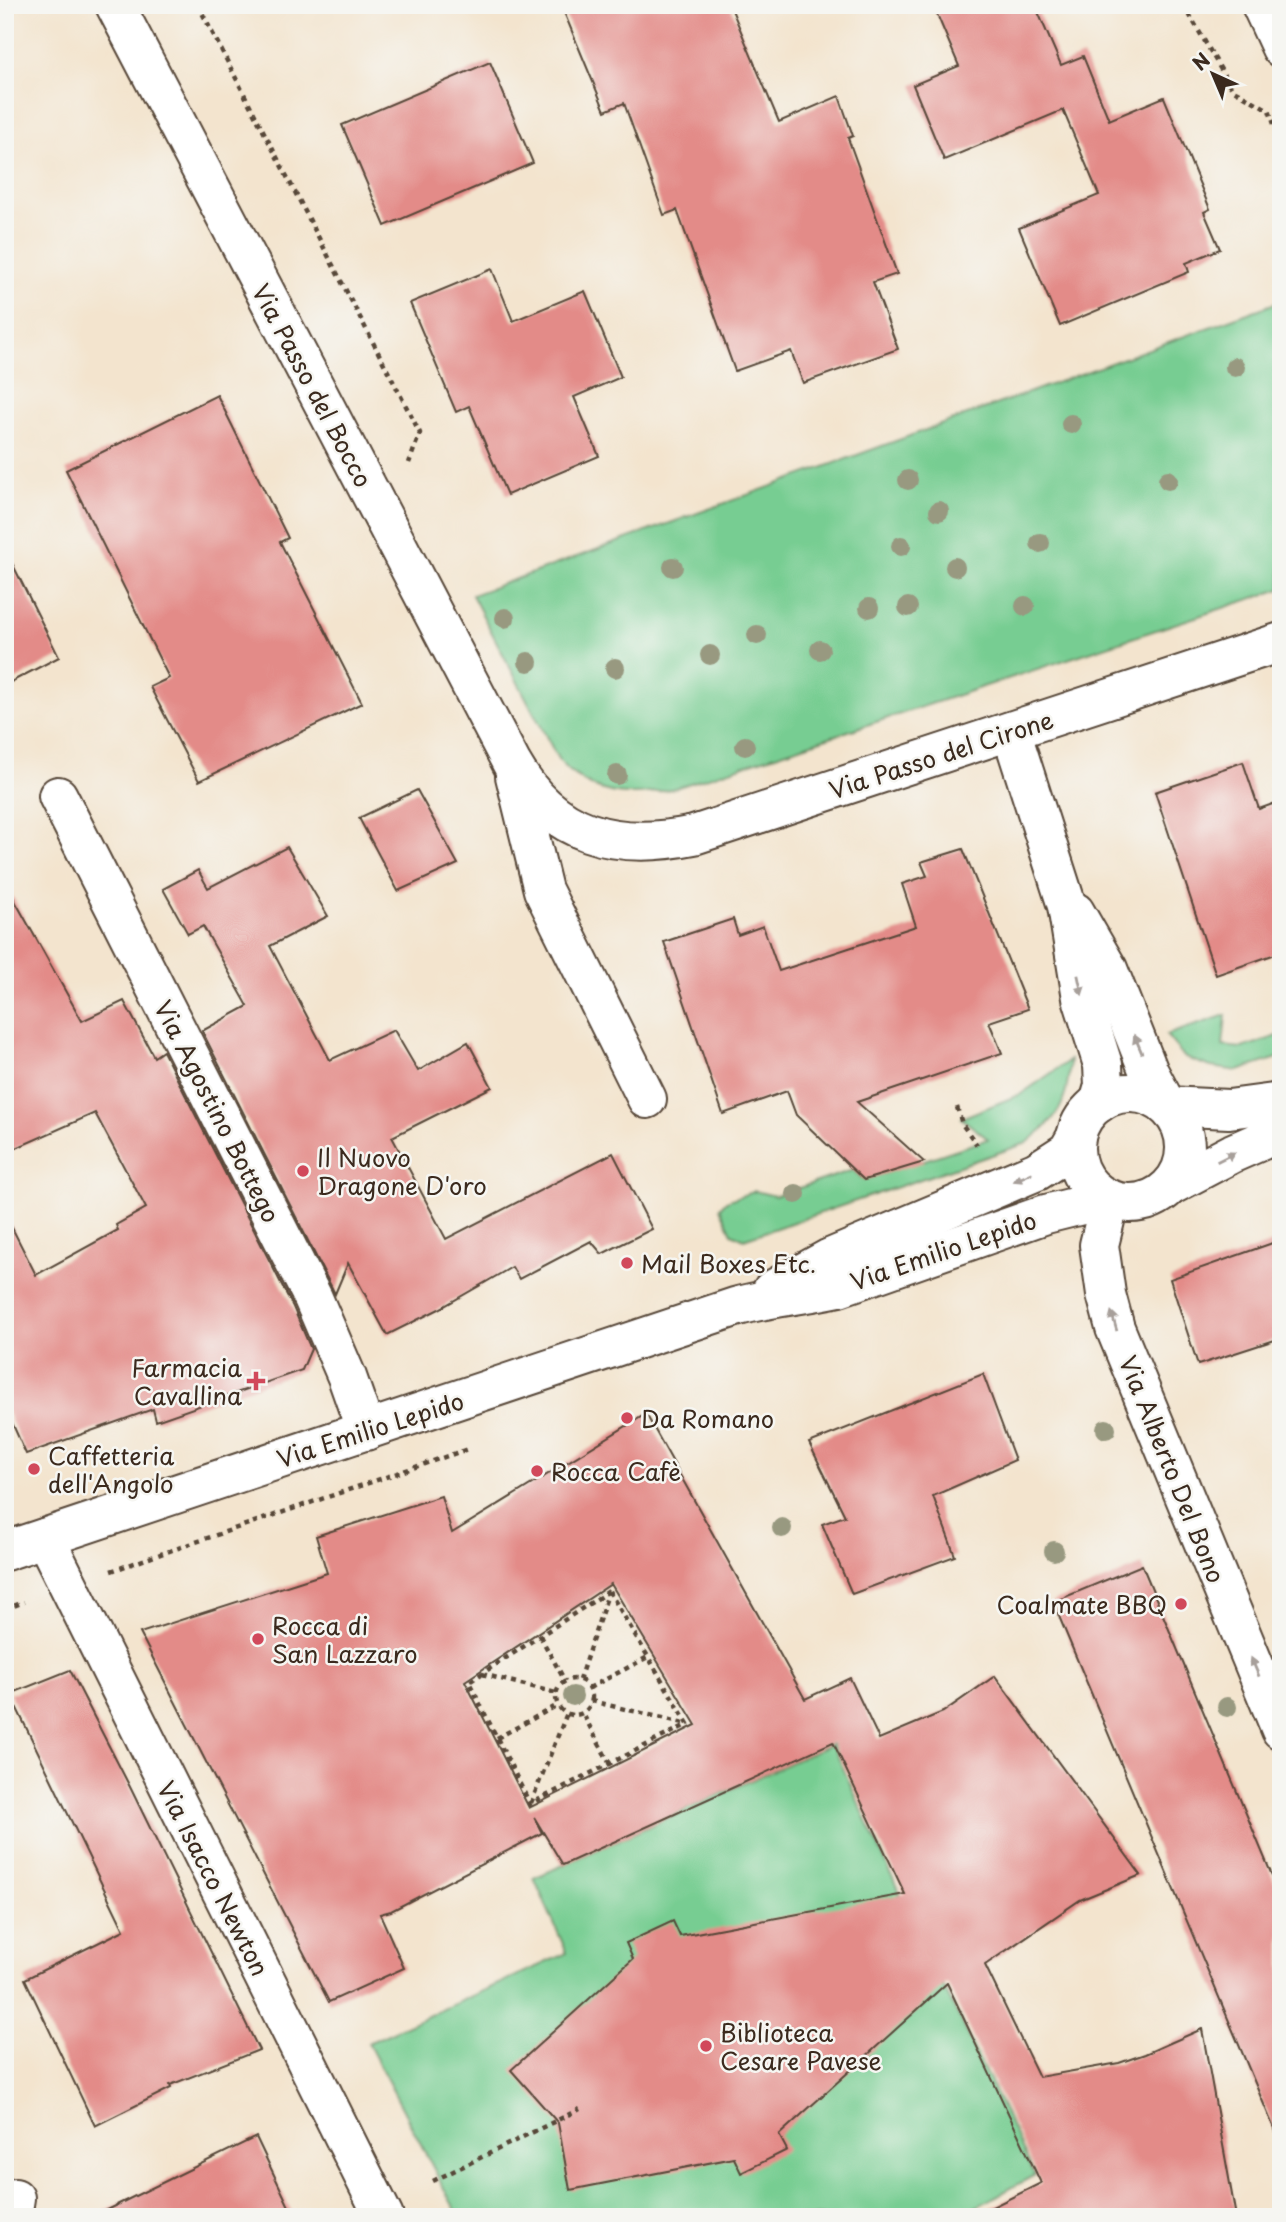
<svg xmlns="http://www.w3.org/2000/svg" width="1286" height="2222" font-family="'Playpen Sans',sans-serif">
<rect width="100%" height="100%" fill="#f6f6f2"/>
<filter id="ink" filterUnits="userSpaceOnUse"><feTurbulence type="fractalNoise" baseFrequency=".0143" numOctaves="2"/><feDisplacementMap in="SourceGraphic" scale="14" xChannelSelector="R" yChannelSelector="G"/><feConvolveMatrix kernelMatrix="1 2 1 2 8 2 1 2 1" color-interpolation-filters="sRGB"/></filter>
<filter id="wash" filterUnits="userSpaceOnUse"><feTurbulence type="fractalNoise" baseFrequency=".00686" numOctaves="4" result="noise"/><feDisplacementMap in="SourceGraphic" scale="28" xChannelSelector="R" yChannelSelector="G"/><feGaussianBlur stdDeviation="1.57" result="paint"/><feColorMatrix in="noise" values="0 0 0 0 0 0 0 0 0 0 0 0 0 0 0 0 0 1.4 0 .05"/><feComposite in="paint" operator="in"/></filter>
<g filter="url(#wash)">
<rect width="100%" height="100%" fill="#f3e4ce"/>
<g fill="#77cd92" stroke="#597c58" stroke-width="2">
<path d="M1281,301V589L675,788C628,800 591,797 558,759L472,595Z"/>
<polygon points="1226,1015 1223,1046 1242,1048 1281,1035 1281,1057 1238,1071 1211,1067 1185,1058 1166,1035"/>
<path d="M1070,1060C1067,1104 1061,1115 1027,1143L744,1239L732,1233L720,1208L726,1201L755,1191L775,1196L853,1170L864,1180L988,1139L961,1118L1021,1094Z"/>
<polygon points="832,1744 921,1940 1035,2175 958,2217 459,2217 368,2043 567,1953 534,1878"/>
</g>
<g id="blocks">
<g fill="#e38b88" fill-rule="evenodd">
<polygon points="561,5 730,5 779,122 839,96 853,136 848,138 897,274 873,282 898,349 803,383 791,351 735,371 677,210 664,215 624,103 605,111"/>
<polygon points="933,5 1035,5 1061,65 1083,56 1109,120 1164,97 1210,209 1204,212 1220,249 1186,263 1189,272 1060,326 1019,228 1099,195 1063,110 944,160 913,85 959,66"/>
<polygon points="490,62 533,163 385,226 342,125"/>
<polygon points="492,269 513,321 585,291 621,377 574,397 599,456 507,495 469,406 456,412 410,303"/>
<polygon points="217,395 288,538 280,542 362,703 199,781 150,687 169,678 66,470"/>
<polygon points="5,549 59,657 5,685"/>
<polygon points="1243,762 1259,809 1281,801 1281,952 1216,975 1155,792"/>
<polygon points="417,790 458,864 398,891 359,818"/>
<polygon points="287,847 328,916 270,946 330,1060 394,1030 418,1071 468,1042 492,1087 392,1137 446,1239 613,1153 652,1229 602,1254 591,1241 519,1279 512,1267 439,1309 387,1335 348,1263 335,1294 202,1031 248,1006 203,926 188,934 163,889 198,870 208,888"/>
<polygon points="963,849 1028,1009 989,1022 1002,1053 857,1102 924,1162 864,1180 796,1115 787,1091 723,1114 664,942 733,919 738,935 763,926 779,971 916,926 902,884 927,876 921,862"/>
<polygon points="5,883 82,1021 124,1001 154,1057 163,1051 293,1307 311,1349 302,1370 156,1421 153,1409 26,1454 5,1407 5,1214 36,1275 118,1230 116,1225 146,1208 95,1113 5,1153"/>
<polygon points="1281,1240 1281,1338 1198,1365 1170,1279"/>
<polygon points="983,1374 1015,1460 933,1496 955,1556 852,1594 822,1524 845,1516 809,1443"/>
<path d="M646,1414L805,1699L850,1678L879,1739L943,1712L995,1676L1141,1875L1080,1900L985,1965L1039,2077L1119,2063L1145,2054L1202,2029L1236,2217H972L1041,2183L947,1983L779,2135L787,2150L741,2173L734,2158L570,2190L558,2123L511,2070L633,1959L626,1943L673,1921L680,1936L905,1894L833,1742L563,1865L534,1817L542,1833L391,1911L380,1914L404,1968L329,2002L140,1633L327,1573L316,1536L441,1496L452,1533ZM611,1584L696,1725L529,1808L465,1681Z"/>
<polygon points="1142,1565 1281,1897 1281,2145 1053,1602"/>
<polygon points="70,1670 130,1787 259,2050 170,2085 171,2088 95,2126 25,1979 124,1930 10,1694"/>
<polygon points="256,2137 294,2217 92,2217"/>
</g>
</g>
</g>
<g filter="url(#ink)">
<use href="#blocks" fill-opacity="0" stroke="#574638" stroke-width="2"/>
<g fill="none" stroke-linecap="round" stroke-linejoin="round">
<g stroke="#574638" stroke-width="42">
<g id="minor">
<path d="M115,5L512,764C553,836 616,851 694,835L1281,642"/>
<polyline points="1261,5 1281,48"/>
<polyline points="1011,731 1067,906 1082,998 1103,1065 1104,1086 1099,1103"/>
<polyline points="515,776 543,890 647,1099"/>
<polyline points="58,796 313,1298 347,1377 366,1431"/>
<polyline points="1075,912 1108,969 1149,1072 1167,1106"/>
<polyline points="1110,1200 1099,1245 1106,1294 1115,1328 1281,1730"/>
<polyline points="45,1538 384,2217"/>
<polyline points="12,2217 15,2198"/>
</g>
</g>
<g stroke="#574638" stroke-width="42">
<g id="major">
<circle cx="1130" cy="1148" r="55"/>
<polyline points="1167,1106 1229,1109 1281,1102"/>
<polyline points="1172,1185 1233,1153 1281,1132"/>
<polyline points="772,1290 830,1258 1037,1171 1068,1151 1076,1137"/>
<path d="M5,1551L735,1307C769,1297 804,1295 839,1287L1046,1214L1098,1201L1110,1200"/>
</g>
</g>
<g stroke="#574638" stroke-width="4.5" stroke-dasharray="5 5" stroke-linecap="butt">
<polyline points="198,5 420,433 409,463"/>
<polyline points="1184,5 1232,89 1269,110 1281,144"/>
<polyline points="957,1107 962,1124 977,1145"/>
<polyline points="111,1571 468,1449"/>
<polygon points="609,1591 688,1724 530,1804 469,1682"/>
<polyline points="5,1609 24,1602"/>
<polyline points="540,1636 565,1681"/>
<polyline points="482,1674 556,1693"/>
<circle cx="574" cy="1697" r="18"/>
<polyline points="579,1680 609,1591"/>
<polyline points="589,1688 648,1657"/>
<polyline points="591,1701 688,1724"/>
<polyline points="584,1716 610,1764"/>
<polyline points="497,1738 558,1705"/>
<polyline points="531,1803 567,1713"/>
<polyline points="433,2181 580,2109"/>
</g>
<use href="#minor" stroke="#fff" stroke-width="38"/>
<use href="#major" stroke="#fff" stroke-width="38"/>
</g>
<g fill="#989980">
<circle cx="1235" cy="367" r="10"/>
<circle cx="1071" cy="424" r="10"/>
<circle cx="908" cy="480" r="10"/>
<circle cx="1168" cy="480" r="10"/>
<circle cx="939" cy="511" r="10"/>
<circle cx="1040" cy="543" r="10"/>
<circle cx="901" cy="546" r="10"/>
<circle cx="673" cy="567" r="10"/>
<circle cx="955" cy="567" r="10"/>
<circle cx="1025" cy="606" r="10"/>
<circle cx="908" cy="607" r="10"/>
<circle cx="869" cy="608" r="10"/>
<circle cx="505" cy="618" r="10"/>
<circle cx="757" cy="635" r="10"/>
<circle cx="820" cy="650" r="10"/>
<circle cx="710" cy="655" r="10"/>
<circle cx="528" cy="662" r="10"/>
<circle cx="615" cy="668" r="10"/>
<circle cx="745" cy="746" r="10"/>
<circle cx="617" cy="775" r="10"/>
<circle cx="796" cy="1194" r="10"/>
<circle cx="1106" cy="1429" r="10"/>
<circle cx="782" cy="1528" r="10"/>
<circle cx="1054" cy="1551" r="10"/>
<circle cx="573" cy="1696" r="10"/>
<circle cx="1227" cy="1707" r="10"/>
</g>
<defs><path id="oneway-solid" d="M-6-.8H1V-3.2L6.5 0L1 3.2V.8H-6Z" transform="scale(1.75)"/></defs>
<g fill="#a79f9a">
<use href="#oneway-solid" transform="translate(1080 985) rotate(78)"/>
<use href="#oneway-solid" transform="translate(1138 1044) rotate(-113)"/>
<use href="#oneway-solid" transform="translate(1226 1157) rotate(-27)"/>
<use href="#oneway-solid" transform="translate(1023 1177) rotate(156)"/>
<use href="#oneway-solid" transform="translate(1114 1321) rotate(-106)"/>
<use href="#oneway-solid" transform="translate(1255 1667) rotate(-113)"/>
</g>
</g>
<g fill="#d1495b" stroke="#f6f6f2" stroke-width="2.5">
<circle cx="303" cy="1171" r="7"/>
<circle cx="627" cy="1263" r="7"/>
<path d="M252.5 1370.5h7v7h7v7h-7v7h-7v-7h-7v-7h7z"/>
<circle cx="627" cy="1418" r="7"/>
<circle cx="34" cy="1469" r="7"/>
<circle cx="537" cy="1471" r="7"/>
<circle cx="1181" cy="1604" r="7"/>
<circle cx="258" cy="1639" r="7"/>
<circle cx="706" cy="2046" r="7"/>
</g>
<g text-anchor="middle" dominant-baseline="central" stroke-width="5" stroke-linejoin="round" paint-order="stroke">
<g font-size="24" fill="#3b2a1e" stroke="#f6f6f2">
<text transform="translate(313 385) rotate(62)">Via Passo del Bocco</text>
<text transform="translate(941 754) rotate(-18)">Via Passo del Cirone</text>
<text transform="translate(218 1111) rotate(63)">Via Agostino Bottego</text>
<text transform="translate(943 1250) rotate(-19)">Via Emilio Lepido</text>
<text transform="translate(370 1429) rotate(-18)">Via Emilio Lepido</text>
<text transform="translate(1173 1469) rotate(68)">Via Alberto Del Bono</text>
<text transform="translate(214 1878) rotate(63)">Via Isacco Newton</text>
</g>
<g font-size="24" fill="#3b2a1e" stroke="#f6f6f2" text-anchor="start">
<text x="317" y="1157">Il Nuovo<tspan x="317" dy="28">Dragone D'oro</tspan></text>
<text x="641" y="1263">Mail Boxes Etc.</text>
<text x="242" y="1367" text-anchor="end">Farmacia<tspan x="242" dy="28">Cavallina</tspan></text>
<text x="641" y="1418">Da Romano</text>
<text x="48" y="1455">Caffetteria<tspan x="48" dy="28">dell'Angolo</tspan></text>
<text x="551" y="1471">Rocca Cafè</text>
<text x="1167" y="1604" text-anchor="end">Coalmate BBQ</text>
<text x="272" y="1625">Rocca di<tspan x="272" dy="28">San Lazzaro</tspan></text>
<text x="720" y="2032">Biblioteca<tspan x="720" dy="28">Cesare Pavese</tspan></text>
</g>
</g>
<rect width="1286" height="2222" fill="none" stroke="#f6f6f2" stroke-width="28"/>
<g transform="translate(1213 74) rotate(316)" stroke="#f6f6f2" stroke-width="5" paint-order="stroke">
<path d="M0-5L12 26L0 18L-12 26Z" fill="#3b2a1e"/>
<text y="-10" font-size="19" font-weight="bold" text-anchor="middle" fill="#3b2a1e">N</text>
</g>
</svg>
